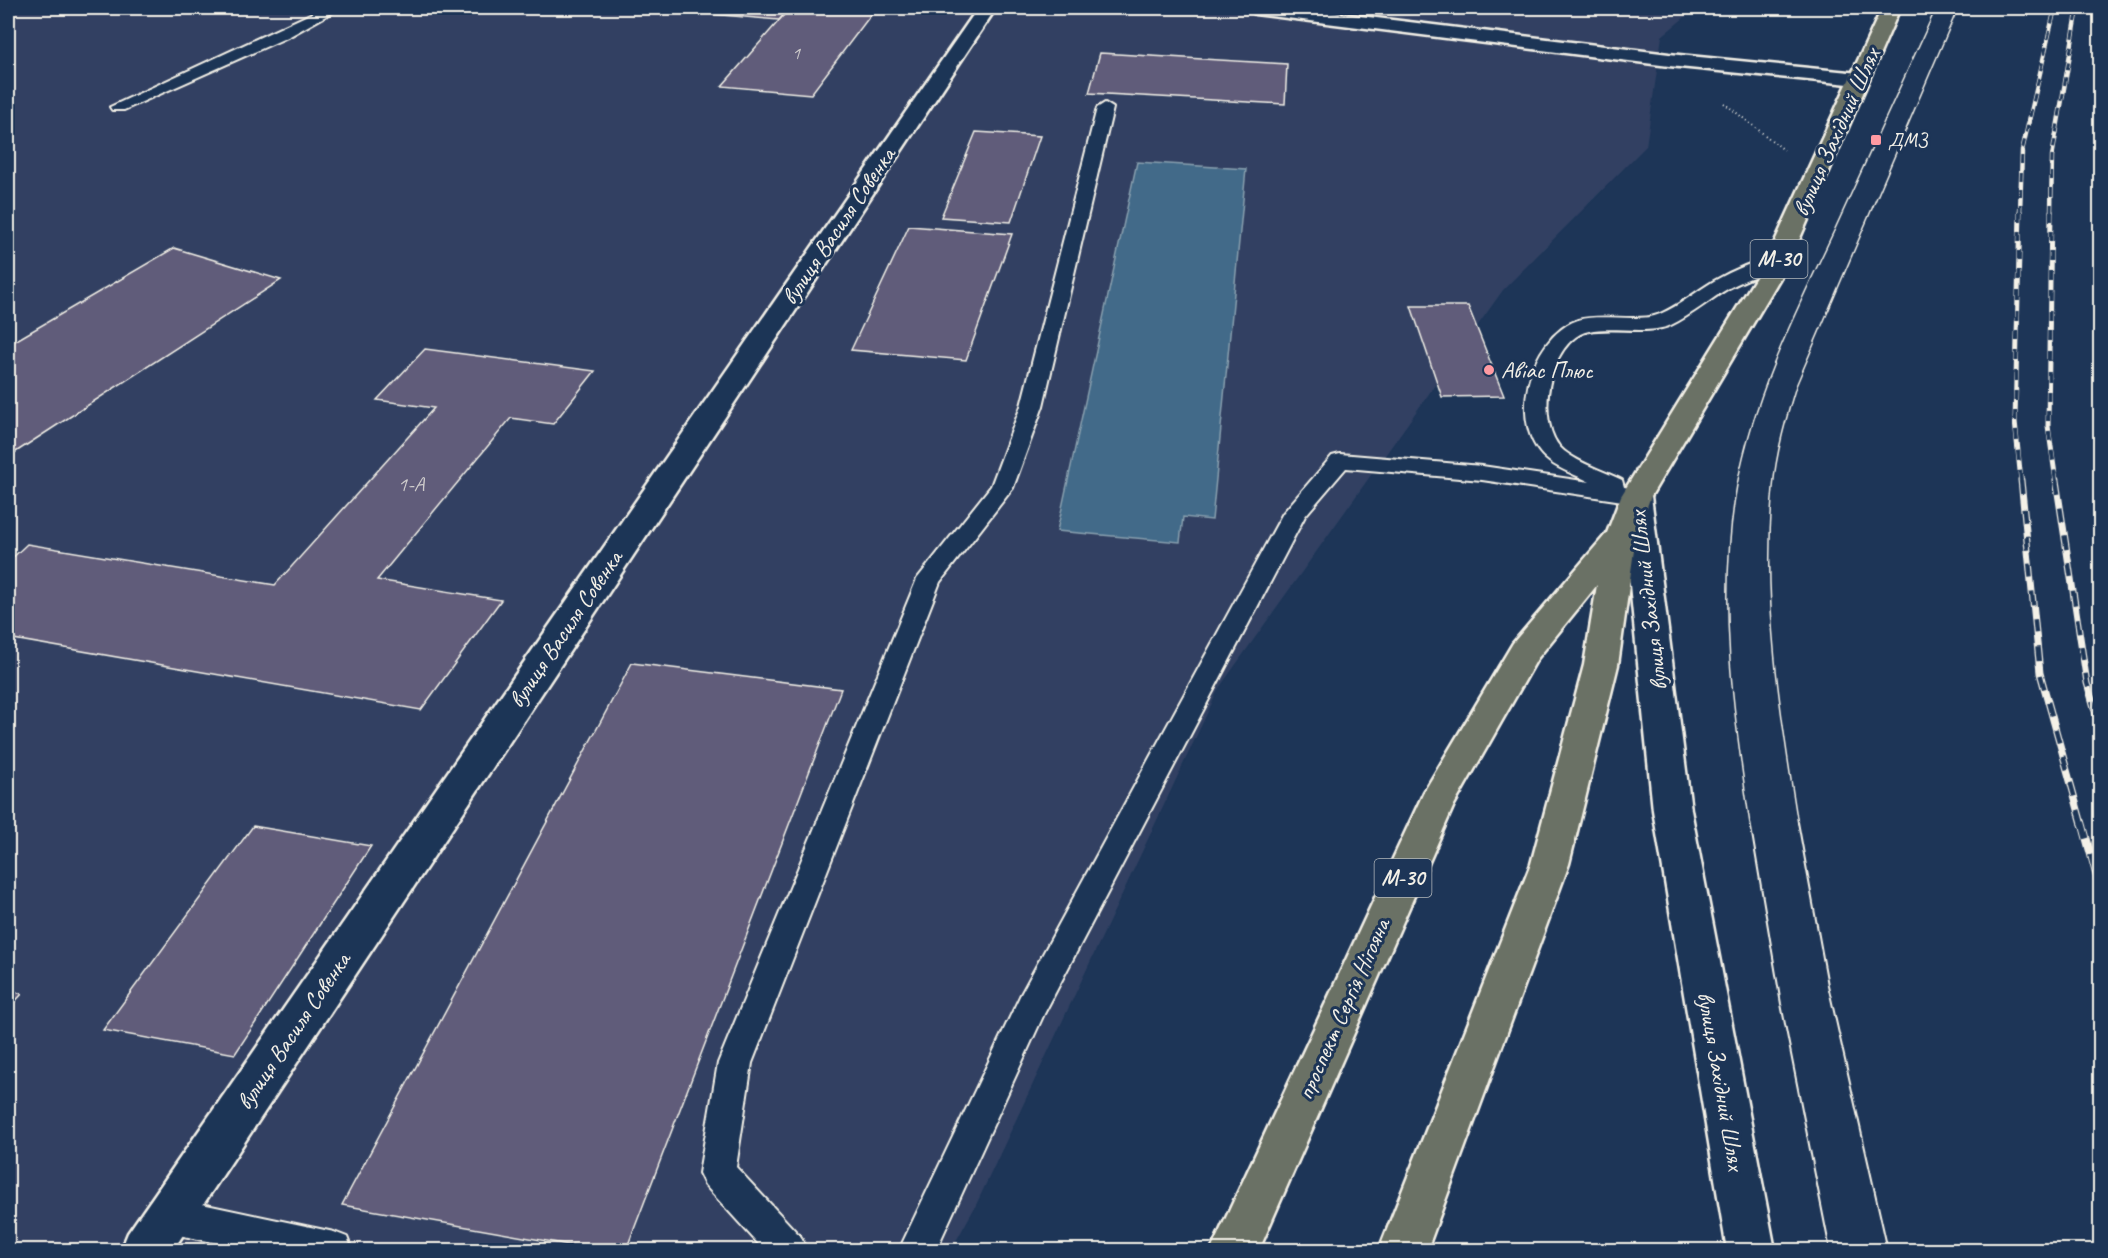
<svg xmlns="http://www.w3.org/2000/svg" width="2108" height="1258" font-family="Caveat,sans-serif">
<rect width="100%" height="100%" fill="#1d3557"/>
<filter id="ink" filterUnits="userSpaceOnUse"><feTurbulence type="fractalNoise" baseFrequency=".0167" numOctaves="2"/><feDisplacementMap in="SourceGraphic" scale="12" xChannelSelector="R" yChannelSelector="G"/><feConvolveMatrix kernelMatrix="1 2 1 2 8 2 1 2 1" color-interpolation-filters="sRGB"/></filter>
<g filter="url(#ink)">
<polygon fill="#314162" points="8,8 1696,8 1662,36 1646,146 1503,290 1219,688 975,1207 951,1250 8,1250"/>
<polygon fill="#426a89" stroke="#89a0af" stroke-width="1.5" points="1137,162 1246,169 1212,520 1183,517 1180,542 1057,531"/>
<g fill="#605c7a" stroke="#f4f1e8" stroke-width="1.5">
<polygon points="678,8 790,8 779,20 674,11"/>
<polygon points="790,8 876,8 811,94 722,86"/>
<polygon points="1100,53 1287,64 1285,104 1089,93"/>
<polygon points="976,132 1040,136 1011,222 941,217"/>
<polygon points="909,226 1012,234 966,360 851,350"/>
<polygon points="174,248 281,280 8,457 8,345"/>
<polygon points="1411,306 1468,306 1504,396 1442,397"/>
<polygon points="425,349 595,371 553,424 511,418 377,580 501,600 421,710 8,638 8,562 27,544 275,585 434,408 377,400"/>
<polygon points="632,663 841,689 626,1250 598,1250 342,1205"/>
<polygon points="253,826 371,846 235,1054 103,1030"/>
<polygon points="8,989 22,994 8,1009"/>
</g>
<g fill="none" stroke-linecap="round" stroke-linejoin="round">
<g stroke="#f4f1e8" stroke-width="4">
<g id="service">
<polygon points="323,8 340,8 290,36 124,110 112,110 110,107"/>
<polygon points="1105,103 1113,108 1043,406 1013,488 940,582 752,1063 736,1167 801,1237 806,1250 764,1250 705,1185 699,1173 718,1063 917,579 991,486 1021,406 1097,108"/>
<path d="M1778,255L1785,257L1787,261L1785,265C1767,272 1747,278 1729,288C1710,299 1692,315 1671,325C1650,335 1613,326 1589,331C1548,339 1533,426 1564,451C1580,464 1604,471 1622,480L1624,487L1644,491L1648,496L1644,501L1636,503L1482,480L1346,468L1305,516L1044,1014L936,1250H899L1020,996L1283,513L1332,456L1340,454L1482,466L1590,482C1577,475 1560,470 1549,461C1505,427 1529,337 1578,320C1601,313 1640,323 1660,314C1679,306 1697,291 1714,281C1733,270 1758,260 1778,255Z"/>
<polygon points="169,1197 334,1232 347,1237 352,1250 251,1250 169,1233 156,1228 151,1215 156,1202"/>
</g>
</g>
<g stroke="#f4f1e8" stroke-width="5">
<g id="minor">
<polygon points="978,8 996,8 173,1250 121,1250 128,1233"/>
<polygon points="1246,8 1295,8 1669,54 1859,73 1866,75 1869,79 1866,83 1859,85 1669,66 1255,14"/>
<polygon points="1636,487 1647,489 1651,496 1691,810 1775,1250 1727,1250 1653,810 1621,496 1625,489"/>
</g>
</g>
<g stroke="#f4f1e8" stroke-width="5">
<polygon id="trunk" points="1882,8 1900,8 1790,261 1651,496 1636,536 1618,665 1569,864 1427,1250 1379,1250 1531,864 1584,665 1597,585 1537,659 1454,805 1259,1250 1211,1250 1424,792 1513,643 1607,533 1621,496 1766,261"/>
</g>
<polyline stroke="#f4f1e8" stroke-width="2" stroke-dasharray="1 3" stroke-linecap="butt" points="1724,103 1784,150"/>
<use href="#service" fill="#1d3557" fill-rule="evenodd"/>
<use href="#minor" fill="#1d3557" fill-rule="evenodd"/>
<use href="#trunk" fill="#6b7165" fill-rule="evenodd"/>
<g stroke="#f4f1e8" stroke-width="1.5">
<path d="M1750,824C1733,713 1717,596 1737,485C1754,395 1795,313 1834,231C1868,157 1902,82 1936,8"/>
<path d="M1798,824C1780,713 1762,600 1773,488C1776,453 1786,419 1796,386L1958,8"/>
</g>
<g stroke="#f4f1e8" stroke-width="2">
<polyline points="1750,822 1781,1004 1830,1250"/>
<polyline points="1798,822 1828,985 1888,1250"/>
</g>
<g stroke="#f4f1e8" stroke-width="4.5">
<g id="rail-far3">
<polyline points="2020,212 2022,151 2055,8"/>
<polyline points="2051,212 2052,157 2078,8"/>
</g>
</g>
<g stroke="#f4f1e8" stroke-width="5">
<g id="rail-far2">
<polyline points="2020,211 2015,421 2021,481"/>
<polyline points="2051,211 2048,426 2056,481"/>
</g>
</g>
<g stroke="#f4f1e8" stroke-width="7">
<g id="rail-far1">
<polyline points="2021,480 2040,673 2082,824"/>
<polyline points="2056,480 2087,683 2100,728"/>
</g>
</g>
<g stroke="#f4f1e8" stroke-width="8">
<polyline id="rail" points="2082,822 2100,888"/>
</g>
<use href="#rail-far3" stroke="#1d3557" stroke-width="3" stroke-dasharray="8" stroke-linecap="butt"/>
<use href="#rail-far2" stroke="#1d3557" stroke-width="4" stroke-dasharray="10" stroke-linecap="butt"/>
<use href="#rail-far1" stroke="#1d3557" stroke-width="4.5" stroke-dasharray="14" stroke-linecap="butt"/>
<use href="#rail" stroke="#1d3557" stroke-width="6" stroke-dasharray="17" stroke-linecap="butt"/>
</g>
</g>
<g fill="#ff9aa2" stroke="#1d3557" stroke-width="2">
<rect x="1870" y="134" width="12" height="12" rx="3"/>
<circle cx="1489" cy="370" r="6"/>
</g>
<g text-anchor="middle" dominant-baseline="central" stroke-width="6" stroke-linejoin="round" paint-order="stroke">
<g font-size="18" fill="#cfcccc">
<text x="796" y="53">1</text>
</g>
<g font-size="20" fill="#f4f1e8" stroke="#1d3557" text-anchor="start">
<text x="1888" y="140">ДМЗ</text>
</g>
<g font-size="21" fill="#cfcccc">
<text x="411" y="484">1-А</text>
</g>
<g fill="#1d3557" stroke="#b4b9bc" stroke-width="1.5">
<rect x="1750.5" y="240" width="57" height="38" rx="4.5"/>
<rect x="1374.5" y="859" width="57" height="38" rx="4.5"/>
</g>
<g font-size="22" font-weight="bold" fill="#f4f1e8">
<text x="1779" y="259">М-30</text>
<text x="1403" y="878">М-30</text>
</g>
<g font-size="24" fill="#f4f1e8" stroke="#1d3557">
<text transform="translate(1836 132) rotate(-66)">вулиця Західний Шлях</text>
<text transform="translate(838 226) rotate(-56)">вулиця Василя Совенка</text>
<text transform="translate(1648 601) rotate(-97)">вулиця Західний Шлях</text>
<text transform="translate(565 629) rotate(-56)">вулиця Василя Совенка</text>
<text transform="translate(1343 1009) rotate(-66)">проспект Сергія Нігояна</text>
<text transform="translate(293 1031) rotate(-56)">вулиця Василя Совенка</text>
<text transform="translate(1721 1081) rotate(80)">вулиця Західний Шлях</text>
</g>
<g font-size="24" fill="#f4f1e8" stroke="#1d3557" text-anchor="start">
<text x="1501" y="370">Авіас Плюс</text>
</g>
</g>
<rect width="2108" height="1258" fill="none" stroke="#1d3557" stroke-width="30"/>
<rect x="15" y="15" width="2078" height="1228" fill="none" stroke="#f4f1e8" stroke-width="2" filter="url(#ink)"/>
</svg>
